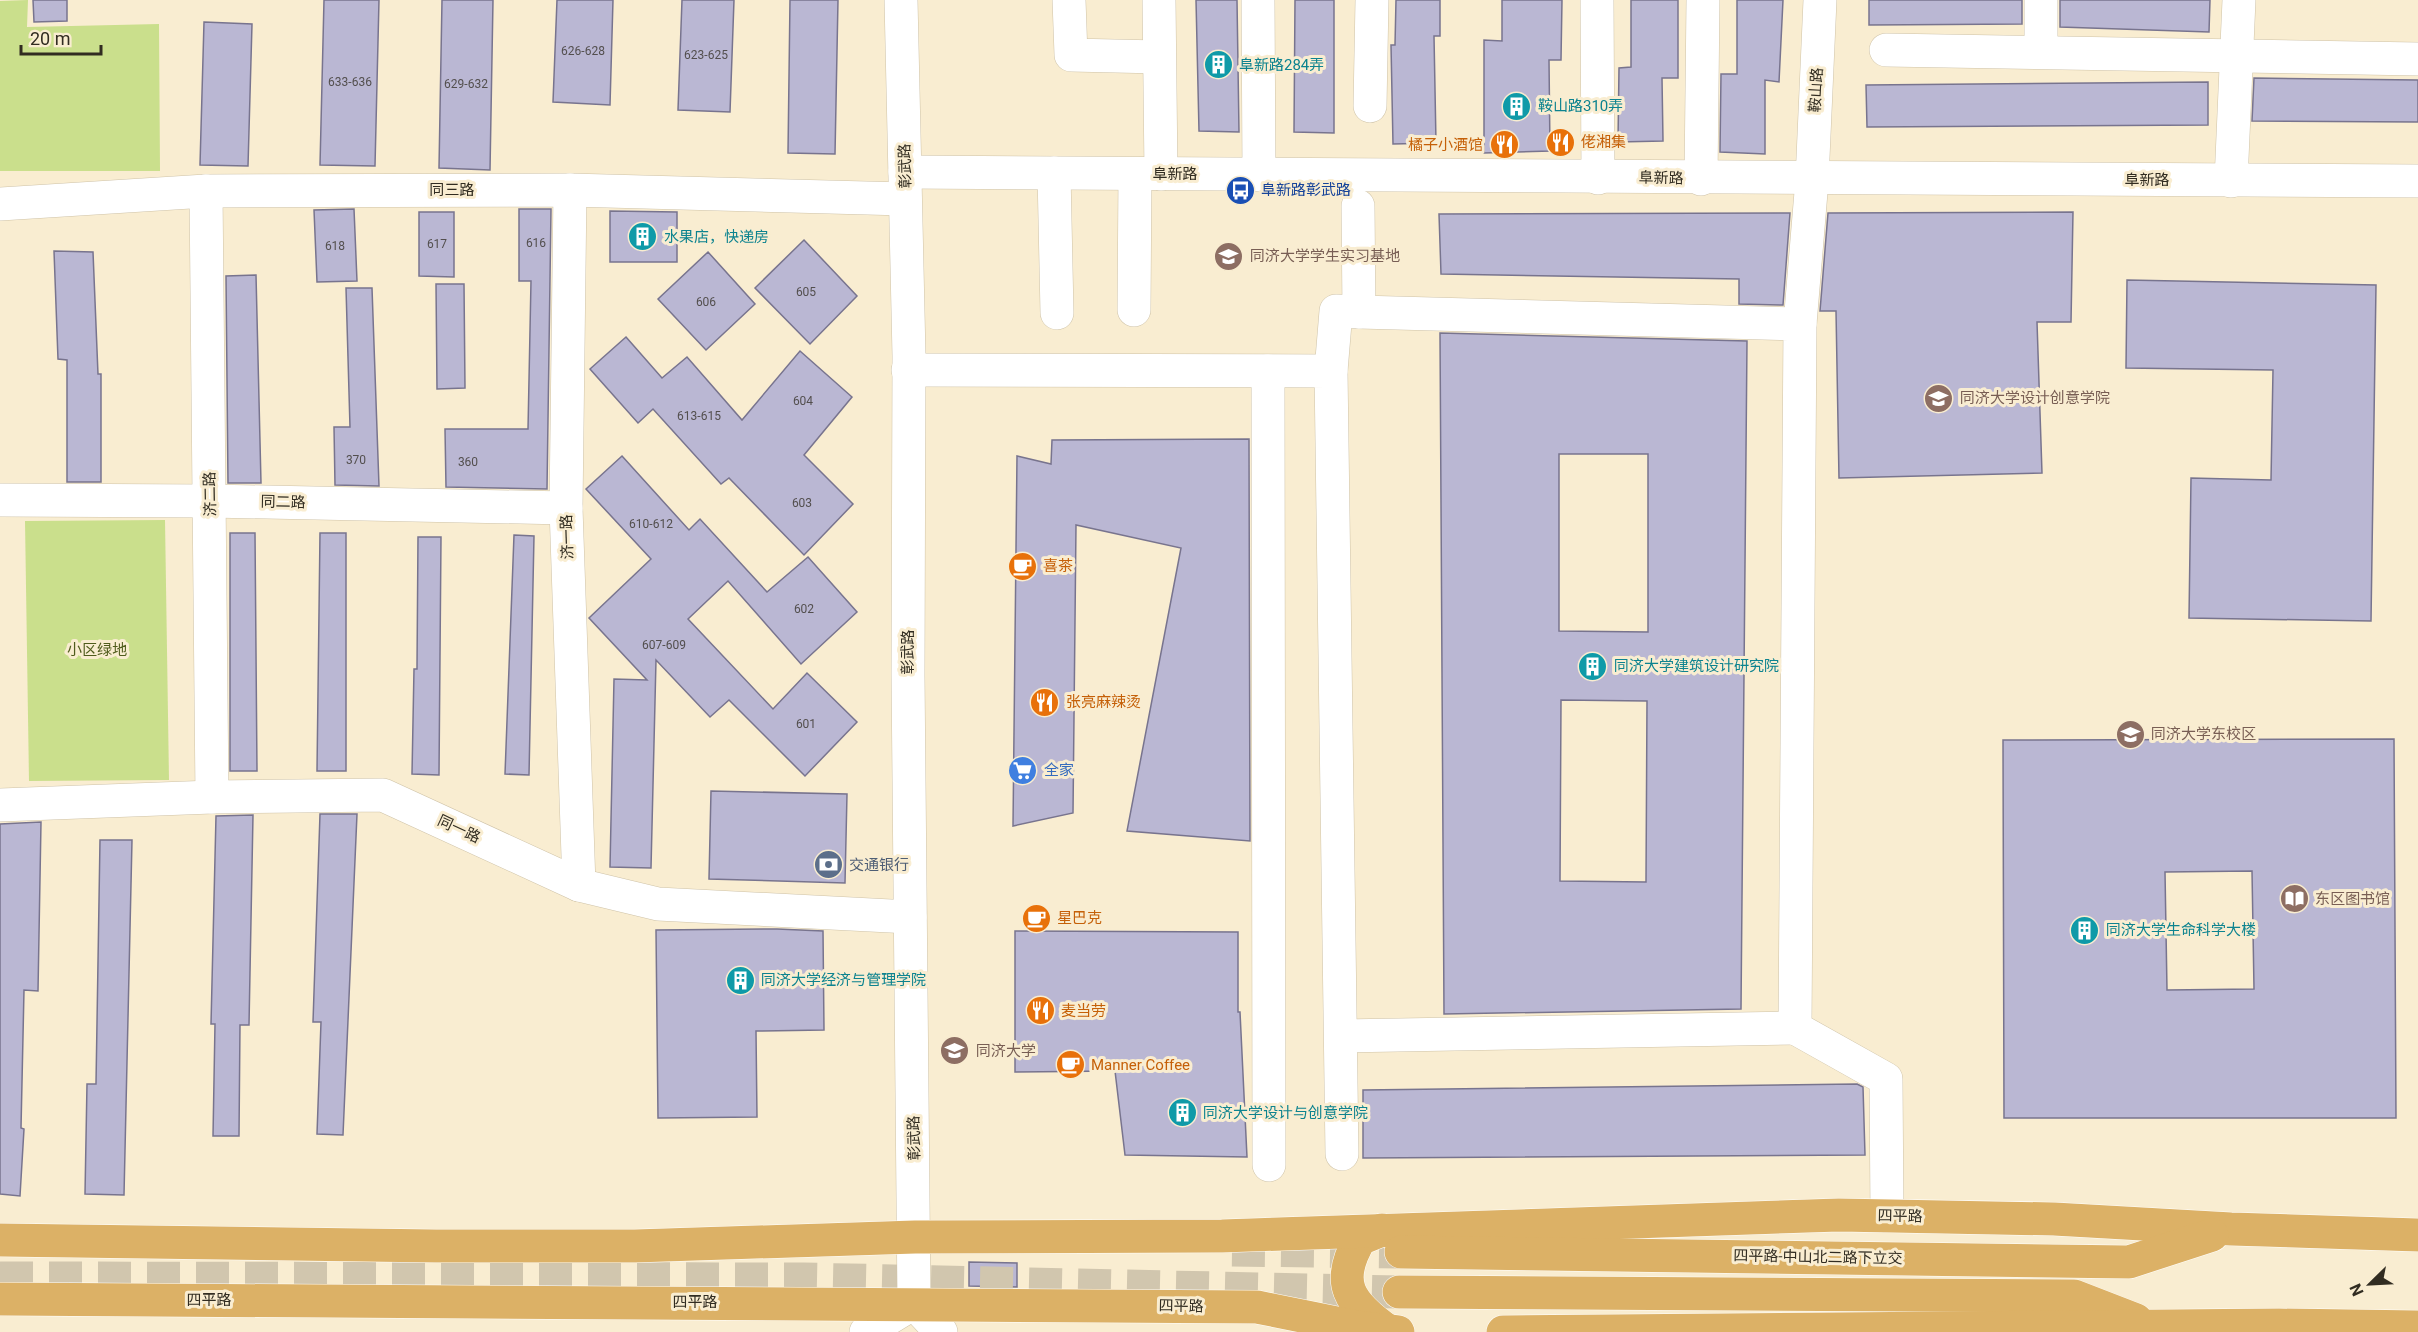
<svg xmlns="http://www.w3.org/2000/svg" width="2418" height="1332" viewBox="0 0 2418 1332" font-family="Roboto,'Noto Sans SC',sans-serif">
  <style>
    .green { fill: #cadf8c }
    .building { fill: #bab7d3; stroke: #78748e; stroke-width: 1.5; fill-rule: evenodd }
    .lines { fill: none; stroke-linecap: round; stroke-linejoin: round }
    .major-tunnel { stroke: #d1c6ae; stroke-width: 33; stroke-dasharray: 33 16; stroke-linecap: butt }
    .minor-casing { stroke: #cfc3a8; stroke-width: 34 }
    .major-casing { stroke: #fff; stroke-width: 34 }
    .minor { stroke: #fff; stroke-width: 33 }
    .major { stroke: #dcb166; stroke-width: 33 }
    .labels { text-anchor: middle; dominant-baseline: central; stroke-width: 6; stroke-linejoin: round; paint-order: stroke }
    .number-label { font-size: 12px; fill: #534f4e }
    .culture-label { font-size: 15px; fill: #0d838f; stroke: #f9edd1; text-anchor: start }
    .street-label { font-size: 15px; fill: #312c21; stroke: #f9edd1 }
    .food-label { font-size: 15px; fill: #c56008; stroke: #f9edd1; text-anchor: start }
    .transit-label { font-size: 15px; fill: #164399; stroke: #f9edd1; text-anchor: start }
    .education-label { font-size: 15px; fill: #785e54; stroke: #f9edd1; text-anchor: start }
    .park-label { font-size: 15px; fill: #4f5c1c; stroke: #f9edd1 }
    .shop-label { font-size: 15px; fill: #366cbe; stroke: #f9edd1; text-anchor: start }
    .service-label { font-size: 15px; fill: #4e5e75; stroke: #f9edd1; text-anchor: start }
  </style>
  <rect width="100%" height="100%" fill="#f9edd1"/>
  <!-- green -->
  <g class="green">
    <polygon points="28,0 27,27 159,24 160,171 0,171 0,1"/>
    <polygon points="165,520 169,780 29,781 25,521"/>
  </g>
  <!-- building -->
  <g class="building">
    <polygon points="33,0 67,0 67,21 34,22"/>
    <polygon points="324,0 379,0 375,166 320,165"/>
    <polygon points="442,0 493,0 490,170 439,168"/>
    <polygon points="557,0 613,0 610,105 553,102"/>
    <polygon points="682,0 734,0 730,112 678,110"/>
    <polygon points="790,0 838,0 835,154 788,153"/>
    <polygon points="1196,0 1237,0 1239,132 1199,131"/>
    <polygon points="1295,0 1334,0 1334,133 1294,132"/>
    <polygon points="1396,0 1440,0 1440,36 1434,36 1436,143 1393,144 1391,45 1395,45"/>
    <polygon points="1502,0 1562,0 1561,60 1549,60 1550,151 1484,153 1484,40 1502,41"/>
    <polygon points="1631,0 1678,0 1678,78 1662,78 1663,141 1618,142 1619,68 1631,67"/>
    <polygon points="1737,0 1783,0 1779,82 1765,80 1765,154 1720,152 1721,74 1737,74"/>
    <polygon points="1869,0 2022,0 2022,24 1869,25"/>
    <polygon points="2060,0 2210,0 2209,32 2060,27"/>
    <polygon points="204,22 252,24 248,166 200,165"/>
    <polygon points="2254,78 2418,80 2418,122 2252,121"/>
    <polygon points="2208,82 2208,125 1867,127 1866,85"/>
    <polygon points="354,209 357,281 317,282 314,210"/>
    <polygon points="519,209 551,209 547,489 446,487 445,429 528,429 531,281 519,281"/>
    <polygon points="610,211 677,212 677,262 610,262"/>
    <polygon points="419,212 454,212 454,277 419,276"/>
    <polygon points="2073,212 2071,322 2037,322 2042,473 1839,478 1836,311 1820,311 1828,213"/>
    <polygon points="1790,213 1783,305 1739,304 1739,279 1441,274 1439,214"/>
    <polygon points="804,240 857,296 810,344 755,288"/>
    <polygon points="54,251 93,252 98,374 101,374 101,482 67,482 67,360 58,359"/>
    <polygon points="708,252 755,304 706,350 658,299"/>
    <polygon points="256,275 261,483 228,483 226,276"/>
    <polygon points="2127,280 2376,285 2371,621 2189,618 2191,478 2271,480 2273,370 2126,368"/>
    <polygon points="436,284 464,284 465,388 437,389"/>
    <polygon points="346,288 372,288 379,486 335,485 334,427 350,427"/>
    <path d="M1440 333 1747 341 1741 1009 1444 1014ZM1559 454H1648V632L1559 631ZM1561 700 1647 701 1646 882 1560 881Z"/>
    <polygon points="626,337 662,378 687,357 742,420 800,351 852,397 804,455 853,504 804,555 729,478 721,484 653,409 638,423 590,369"/>
    <polygon points="1249,439 1250,841 1127,831 1181,548 1076,525 1073,813 1013,826 1017,456 1051,464 1052,440"/>
    <polygon points="622,456 689,530 700,519 767,592 808,557 857,612 801,664 728,581 688,619 773,709 807,673 857,722 805,776 729,700 710,717 656,660 651,868 610,867 614,679 647,680 589,618 651,559 586,489"/>
    <polygon points="230,533 255,533 257,771 230,771"/>
    <polygon points="320,533 346,533 346,771 317,771"/>
    <polygon points="514,535 534,536 529,775 505,774"/>
    <polygon points="418,537 441,537 439,775 412,774 414,669 417,669"/>
    <path d="M2394 739 2396 1118H2004L2003 740ZM2252 871 2254 989 2167 990 2165 872Z"/>
    <polygon points="711,791 847,794 845,883 709,879"/>
    <polygon points="320,814 357,814 343,1135 317,1134 321,1022 313,1022"/>
    <polygon points="253,815 249,1025 240,1025 239,1136 213,1136 215,1024 211,1024 216,816"/>
    <polygon points="41,822 38,991 24,990 21,1128 24,1129 20,1196 0,1194 0,824"/>
    <polygon points="100,840 132,840 124,1195 85,1194 87,1084 96,1084"/>
    <polygon points="777,929 823,931 824,1030 756,1031 757,1117 658,1118 656,930"/>
    <polygon points="1015,931 1238,932 1238,1012 1240,1012 1247,1157 1125,1155 1115,1071 1015,1072"/>
    <polygon points="1857,1084 1863,1087 1865,1155 1363,1158 1363,1090"/>
    <polygon points="969,1262 1017,1263 1017,1287 969,1286"/>
  </g>
  <g class="lines">
    <!-- major-tunnel -->
    <g class="major-tunnel">
      <polyline points="1232,1250 1401,1252"/>
      <polyline points="0,1278 804,1279 1399,1292"/>
    </g>
    <defs>
      <g id="minor">
        <polyline points="901,0 909,356 908,675 914,1303"/>
        <polyline points="1069,0 1071,55 1159,57"/>
        <polyline points="1159,0 1161,174"/>
        <polyline points="1258,0 1259,175"/>
        <polyline points="1597,0 1598,178"/>
        <polyline points="1886,50 2418,59"/>
        <polyline points="2041,52 2041,0"/>
        <polyline points="1370,106 1372,0"/>
        <polyline points="905,172 2418,181"/>
        <polyline points="1054,173 1057,313"/>
        <polyline points="1701,179 1703,0"/>
        <polyline points="2231,181 2239,0"/>
        <polyline points="570,190 566,508 579,885"/>
        <polyline points="206,191 212,797"/>
        <polyline points="0,204 206,191 570,190 905,199"/>
        <polyline points="1358,206 1359,312 1800,324 1795,1028 1886,1079 1887,1216"/>
        <polyline points="1134,310 1135,174"/>
        <polyline points="1800,324 1812,180 1820,0"/>
        <polyline points="908,370 1331,371 1342,1154"/>
        <polyline points="1268,371 1269,1165"/>
        <polyline points="1331,371 1336,311 1359,312"/>
        <polyline points="0,500 210,501 566,508"/>
        <polyline points="0,805 212,797 383,795 579,885 658,904 910,917"/>
        <polyline points="1342,1036 1795,1028"/>
        <polyline points="914,1303 941,1332"/>
        <polyline points="866,1332 914,1303"/>
      </g>
      <g id="major">
        <path d="M1382 1230 1360 1239C1334 1283 1349 1303 1388 1331"/>
        <polyline points="0,1240 436,1246 635,1246 915,1237 1222,1236 1839,1215 2054,1219 2231,1229 2418,1235"/>
        <polyline points="1401,1252 2129,1262 2212,1235"/>
        <polyline points="1399,1292 2074,1296 2136,1320"/>
        <polyline points="0,1299 1257,1307 1356,1327 1398,1332"/>
        <polyline points="1503,1332 2279,1325 2418,1327"/>
      </g>
    </defs>
    <!-- minor casing -->
    <use href="#minor" class="minor-casing"/>
    <!-- major casing -->
    <use href="#major" class="major-casing"/>
    <!-- minor -->
    <use href="#minor" class="minor"/>
    <!-- major -->
    <use href="#major" class="major"/>
  </g>
  <!-- icons -->
  <defs>
    <symbol id="building-disc" viewBox="-11 -11 22 22"><circle r="9.5" fill="#0f9aa8" stroke="#f9edd1"/><path d="M-4-6H4V6H1V3H-1V6H-4ZM-2.5-4.3h1.7v1.8h-1.7ZM.8-4.3h1.7v1.8H.8ZM-2.5-1h1.7V.8h-1.7ZM.8-1h1.7V.8H.8Z" fill="#fff"/></symbol>
    <symbol id="restaurant-disc" viewBox="-11 -11 22 22"><circle r="9.5" fill="#e8710a" stroke="#f9edd1"/><path d="M-5-6h1v4h1v-4h1v4h1v-4h1v5L-1.5 .5V6h-2V.5L-5-1ZM5-6V6H3V1.5H1.5Q1.5-4 5-6Z" fill="#fff"/></symbol>
    <symbol id="bus-disc" viewBox="-11 -11 22 22"><circle r="9.5" fill="#1a4fb4" stroke="#f9edd1"/><path d="M-5-6H5V4H4V6H2V4H-2V6H-4V4H-5ZM-3.5-4V0h7V-4ZM-3.5 1.2v1.5H-2V1.2ZM2 1.2v1.5H3.5V1.2Z" fill="#fff"/></symbol>
    <symbol id="school-disc" viewBox="-11 -11 22 22"><circle r="9.5" fill="#8d6e63" stroke="#f9edd1"/><path d="M0-5L7-2L0 1L-7-2ZM-4 1L0 2.5L4 1V4Q0 6-4 4Z" fill="#fff"/></symbol>
    <symbol id="cafe-disc" viewBox="-11 -11 22 22"><circle r="9.5" fill="#e8710a" stroke="#f9edd1"/><path d="M-5.5-4.5H6V0H3Q3 3.5 0 3.5H-2.5Q-5.5 3.5-5.5 0ZM3-3.2v2h1.7v-2ZM-6 4.5H4V6H-6Z" fill="#fff"/></symbol>
    <symbol id="supermarket-disc" viewBox="-11 -11 22 22"><circle r="9.5" fill="#3f7fe0" stroke="#f9edd1"/><path d="M-6-5.5h2.5l.6 2H6L4.5 2H-2.5L-4.4-4H-6ZM-1.5 3.2a1.3 1.3 0 1 0 .1 0ZM3 3.2a1.3 1.3 0 1 0 .1 0Z" fill="#fff"/></symbol>
    <symbol id="bank-disc" viewBox="-11 -11 22 22"><circle r="9.5" fill="#5c6f8a" stroke="#f9edd1"/><path d="M-6-4H6V4H-6ZM0-2.3a2.3 2.3 0 1 0 0 4.6a2.3 2.3 0 1 0 0-4.6Z" fill="#fff"/></symbol>
    <symbol id="library-disc" viewBox="-11 -11 22 22"><circle r="9.5" fill="#8d6e63" stroke="#f9edd1"/><path d="M-6-4Q-3-5.5-.7-3.5V5Q-3 3-6 4ZM6-4Q3-5.5 .7-3.5V5Q3 3 6 4Z" fill="#fff"/></symbol>
    <symbol id="university-disc" viewBox="-11 -11 22 22"><circle r="9.5" fill="#8d6e63" stroke="#f9edd1"/><path d="M0-5L7-2L0 1L-7-2ZM-4 1L0 2.5L4 1V4Q0 6-4 4Z" fill="#fff"/></symbol>
  </defs>
  <g fill-rule="evenodd">
    <use href="#building-disc" x="1202" y="48" width="33" height="33"/>
    <use href="#building-disc" x="1500" y="90" width="33" height="33"/>
    <use href="#restaurant-disc" x="1544" y="126" width="33" height="33"/>
    <use href="#restaurant-disc" x="1488" y="128" width="33" height="33"/>
    <use href="#bus-disc" x="1224" y="174" width="33" height="33"/>
    <use href="#building-disc" x="626" y="220" width="33" height="33"/>
    <use href="#school-disc" x="1212" y="240" width="33" height="33"/>
    <use href="#school-disc" x="1922" y="382" width="33" height="33"/>
    <use href="#cafe-disc" x="1006" y="550" width="33" height="33"/>
    <use href="#building-disc" x="1576" y="650" width="33" height="33"/>
    <use href="#restaurant-disc" x="1028" y="686" width="33" height="33"/>
    <use href="#school-disc" x="2114" y="718" width="33" height="33"/>
    <use href="#supermarket-disc" x="1006" y="754" width="33" height="33"/>
    <use href="#bank-disc" x="812" y="848" width="33" height="33"/>
    <use href="#library-disc" x="2278" y="882" width="33" height="33"/>
    <use href="#cafe-disc" x="1020" y="902" width="33" height="33"/>
    <use href="#building-disc" x="2068" y="914" width="33" height="33"/>
    <use href="#building-disc" x="724" y="964" width="33" height="33"/>
    <use href="#restaurant-disc" x="1024" y="994" width="33" height="33"/>
    <use href="#university-disc" x="938" y="1034" width="33" height="33"/>
    <use href="#cafe-disc" x="1054" y="1048" width="33" height="33"/>
    <use href="#building-disc" x="1166" y="1096" width="33" height="33"/>
  </g>
  <g class="labels">
    <!-- number labels -->
    <g class="number-label">
      <text x="583" y="51">626-628</text>
      <text x="706" y="55">623-625</text>
      <text x="350" y="82">633-636</text>
      <text x="466" y="84">629-632</text>
      <text x="536" y="243">616</text>
      <text x="437" y="244">617</text>
      <text x="335" y="246">618</text>
      <text x="806" y="292">605</text>
      <text x="706" y="302">606</text>
      <text x="803" y="401">604</text>
      <text x="699" y="416">613-615</text>
      <text x="356" y="460">370</text>
      <text x="468" y="462">360</text>
      <text x="802" y="503">603</text>
      <text x="651" y="524">610-612</text>
      <text x="804" y="609">602</text>
      <text x="664" y="645">607-609</text>
      <text x="806" y="724">601</text>
    </g>
    <!-- culture labels -->
    <g class="culture-label">
      <text x="1239" y="65">阜新路284弄</text>
      <text x="1538" y="106">鞍山路310弄</text>
      <text x="664" y="237">水果店，快递房</text>
      <text x="1614" y="666">同济大学建筑设计研究院</text>
      <text x="2106" y="930">同济大学生命科学大楼</text>
      <text x="761" y="980">同济大学经济与管理学院</text>
      <text x="1203" y="1113">同济大学设计与创意学院</text>
    </g>
    <!-- street labels -->
    <g class="street-label">
      <text transform="translate(1816 90) rotate(-87)">鞍山路</text>
      <text transform="translate(905 166) rotate(-91)">彰武路</text>
      <text x="1175" y="174">阜新路</text>
      <text transform="translate(1661 178) rotate(1)">阜新路</text>
      <text x="2147" y="180">阜新路</text>
      <text x="452" y="190">同三路</text>
      <text transform="translate(210 494) rotate(-91)">济二路</text>
      <text transform="translate(283 502) rotate(1)">同二路</text>
      <text transform="translate(567 537) rotate(-92)">济一路</text>
      <text transform="translate(908 652) rotate(-90)">彰武路</text>
      <text transform="translate(459 829) rotate(25)">同一路</text>
      <text transform="translate(914 1138) rotate(-91)">彰武路</text>
      <text transform="translate(1900 1216) rotate(1)">四平路</text>
      <text transform="translate(1818 1257) rotate(1)">四平路-中山北二路下立交</text>
      <text x="209" y="1300">四平路</text>
      <text x="695" y="1302">四平路</text>
      <text transform="translate(1181 1306) rotate(1)">四平路</text>
    </g>
    <!-- food labels -->
    <g class="food-label">
      <text x="1581" y="142">佬湘集</text>
      <text x="1483" y="145" text-anchor="end">橘子小酒馆</text>
      <text x="1043" y="566">喜茶</text>
      <text x="1066" y="702">张亮麻辣烫</text>
      <text x="1057" y="918">星巴克</text>
      <text x="1061" y="1011">麦当劳</text>
      <text x="1091" y="1065">Manner Coffee</text>
    </g>
    <!-- transit labels -->
    <g class="transit-label">
      <text x="1261" y="190">阜新路彰武路</text>
    </g>
    <!-- education labels -->
    <g class="education-label">
      <text x="1250" y="256">同济大学学生实习基地</text>
      <text x="1960" y="398">同济大学设计创意学院</text>
      <text x="2151" y="734">同济大学东校区</text>
      <text x="2315" y="899">东区图书馆</text>
      <text x="976" y="1051">同济大学</text>
    </g>
    <!-- park labels -->
    <g class="park-label">
      <text x="97" y="650">小区绿地</text>
    </g>
    <!-- shop labels -->
    <g class="shop-label">
      <text x="1044" y="770">全家</text>
    </g>
    <!-- service labels -->
    <g class="service-label">
      <text x="849" y="865">交通银行</text>
    </g>
  </g>
  <!-- north arrow -->
  <g transform="translate(2370 1284) rotate(246)" stroke="#f9edd1" stroke-width="4.5" paint-order="stroke">
  <path d="M0-4.5L10 22L0 15L-10 22Z" fill="#312c21"/>
  <text y="-9" font-size="16" font-weight="bold" text-anchor="middle" fill="#312c21">N</text>
  </g>
  <!-- scale -->
  <path d="M21 45v9h80v-9" fill="none" stroke="#312c21" stroke-width="3"/>
  <text x="30" y="45" font-size="18" fill="#312c21" stroke="#f9edd1" stroke-width="4.5" paint-order="stroke">20 m</text>
</svg>
